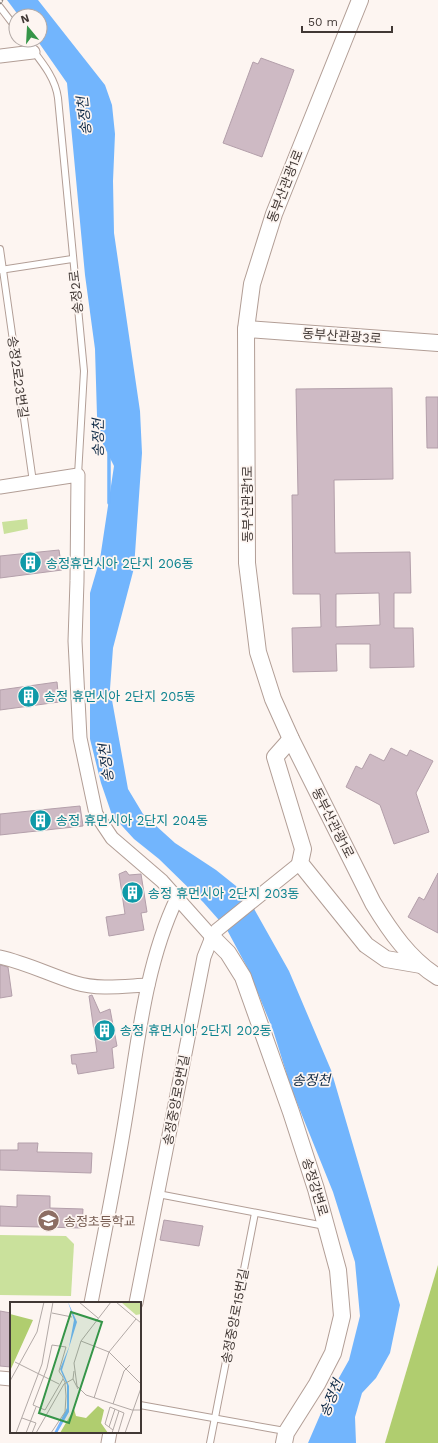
<svg xmlns="http://www.w3.org/2000/svg" width="438" height="1443" viewBox="0 0 438 1443" font-family="'Work Sans','Noto Sans KR',sans-serif">
  <style>
    .green { fill: #cae19c }
    .forest { fill: #b0cd6f }
    .water { fill: #72b5fd }
    .lines { fill: none; stroke-linecap: round; stroke-linejoin: round }
    .stream { stroke: #72b5fd; stroke-width: 3.5 }
    .building { fill: #cebac4; stroke: #b39faa; fill-rule: evenodd }
    .service-casing { stroke: #b29e96; stroke-width: 8 }
    .minor-casing { stroke: #b29e96; stroke-width: 15 }
    .tertiary-casing { stroke: #b29e96; stroke-width: 18 }
    .service { stroke: #fff; stroke-width: 6 }
    .minor { stroke: #fff; stroke-width: 13 }
    .tertiary { stroke: #fff; stroke-width: 16 }
    .rail-casing { stroke: #88807c; stroke-width: 4.5 }
    .rail { stroke: #fdf5f1; stroke-width: 3; stroke-dasharray: 9; stroke-linecap: butt }
    .labels { text-anchor: middle; dominant-baseline: central; stroke-width: 3.5; stroke-linejoin: round; paint-order: stroke }
    .street-label { font-size: 13px; fill: #413835; stroke: #fdf5f1 }
    .culture-label { font-size: 13px; fill: #0d838f; stroke: #fdf5f1; text-anchor: start }
    .education-label { font-size: 13px; fill: #785e54; stroke: #fdf5f1; text-anchor: start }
    .water-label { font-size: 14px; font-style: italic; fill: #102b47; stroke: #fdf5f1 }
    .inset-road { fill: none; stroke: #b2a9a6; stroke-width: 1 }
    .view { fill: #359548; fill-opacity: 0.15; stroke: #359548; stroke-width: 2 }
    .inset-edge { fill: none; stroke: #413835; stroke-width: 2 }
  </style>
  <rect width="100%" height="100%" fill="#fdf5f1"/>
  <!-- green -->
  <g class="green">
    <polygon points="27,519 28,529 4,534 2,522"/>
    <polygon points="0,1235 66,1236 74,1244 71,1296 0,1295"/>
  </g>
  <!-- forest -->
  <polygon class="forest" points="438,1265 438,1443 385,1443"/>
  <!-- water -->
  <polygon class="water" points="7,0 38,0 105,85 112,105 115,134 113,181 114,233 140,411 142,453 134,568 113,648 110,689 128,789 143,814 175,843 216,870 236,886 253,907 289,971 331,1070 400,1305 390,1353 376,1378 362,1393 355,1417 356,1443 308,1443 327,1399 349,1360 360,1316 355,1262 333,1192 291,1088 273,1030 248,969 226,928 203,902 159,859 134,839 112,815 101,783 90,739 90,593 100,559 114,466 103,444 97,416 95,349 85,275 67,83 37,40 40,40 40,16 19,16"/>
  <g class="lines">
    <!-- stream -->
    <polyline class="stream" points="109,503 109,453"/>
  </g>
  <!-- building -->
  <g class="building">
    <polygon points="261,58 294,70 262,157 223,143 253,62 258,64"/>
    <path d="M392 388 393 479 334 480 335 553 410 552 411 593H394V628H413L414 667 370 668V644H336L337 671 293 672 292 628 321 627 320 594H293L292 495H298L296 389ZM379 593 380 625 336 627V594Z"/>
    <polygon points="426,397 438,397 438,448 427,448"/>
    <polygon points="59,550 62,570 0,578 0,556"/>
    <polygon points="57,682 59,702 0,710 0,690"/>
    <polygon points="391,748 407,756 410,750 433,761 416,793 429,832 394,844 380,805 346,787 356,766 362,769 370,754 384,761"/>
    <polygon points="80,806 83,826 0,835 0,814"/>
    <polygon points="126,871 129,875 141,874 147,912 141,913 144,930 109,936 106,917 125,914 119,874"/>
    <polygon points="438,873 438,933 408,917 419,897 424,900"/>
    <polygon points="0,965 8,967 12,996 0,998"/>
    <polygon points="92,995 100,1013 110,1009 117,1046 112,1048 114,1068 78,1074 76,1064 72,1064 71,1055 97,1052 89,996"/>
    <polygon points="18,1143 38,1143 37,1152 92,1153 91,1173 0,1170 0,1150 18,1150"/>
    <polygon points="17,1195 50,1196 50,1208 83,1209 82,1228 0,1226 0,1206 17,1207"/>
    <polygon points="164,1220 203,1226 199,1246 160,1240"/>
    <polygon points="0,1311 11,1313 11,1367 0,1366"/>
  </g>
  <g class="lines">
    <defs>
      <g id="service">
        <polyline points="0,7 16,28"/>
        <path d="M25 40C38 58 55 75 58 98L84 371 78 475"/>
        <polyline points="0,249 33,482"/>
        <polyline points="0,270 72,259"/>
        <polyline points="158,1194 325,1226"/>
        <polyline points="140,1405 285,1431"/>
        <polyline points="210,1443 255,1213"/>
      </g>
      <g id="minor">
        <polyline points="0,56 33,52"/>
        <polyline points="0,487 78,475 77,581 75,641 80,738 96,814 112,838 162,881 212,937"/>
        <path d="M0 957C27 963 50 975 76 983 99 990 125 986 148 985"/>
        <path d="M91 1303C103 1241 116 1178 126 1115 138 1043 145 965 177 898"/>
        <polyline points="136,1303 204,957 212,937 217,930 300,863"/>
        <polyline points="0,1378 11,1379"/>
        <polyline points="108,1443 110,1432"/>
      </g>
      <g id="tertiary">
        <path d="M360 0 274 214 252 284 246 329 247 563 258 652 273 699 291 739 373 903C390 931 410 960 438 977"/>
        <polyline points="246,329 438,343"/>
        <polyline points="291,739 275,757 303,849 300,863 366,945 386,959 421,965"/>
        <polyline points="212,937 228,953 243,977 291,1112 316,1189 338,1270 342,1316 333,1353 317,1384 286,1433 284,1443"/>
      </g>
    </defs>
    <!-- service casing -->
    <use href="#service" class="service-casing"/>
    <!-- minor casing -->
    <use href="#minor" class="minor-casing"/>
    <!-- tertiary casing -->
    <use href="#tertiary" class="tertiary-casing"/>
    <!-- service -->
    <use href="#service" class="service"/>
    <!-- minor -->
    <use href="#minor" class="minor"/>
    <!-- tertiary -->
    <use href="#tertiary" class="tertiary"/>
    <defs>
      <polyline id="rail" points="0,2 1,0"/>
    </defs>
    <!-- rail casing -->
    <use href="#rail" class="rail-casing"/>
    <!-- rail -->
    <use href="#rail" class="rail"/>
  </g>
  <!-- icons -->
  <defs>
    <symbol id="building-disc" viewBox="-11 -11 22 22"><circle r="9.5" fill="#0f9aa8" stroke="#fdf5f1"/><path d="M-4-6H4V6H1V3H-1V6H-4ZM-2.5-4.3h1.7v1.8h-1.7ZM.8-4.3h1.7v1.8H.8ZM-2.5-1h1.7V.8h-1.7ZM.8-1h1.7V.8H.8Z" fill="#fff"/></symbol>
    <symbol id="school-disc" viewBox="-11 -11 22 22"><circle r="9.5" fill="#8d6e63" stroke="#fdf5f1"/><path d="M0-5L7-2L0 1L-7-2ZM-4 1L0 2.5L4 1V4Q0 6-4 4Z" fill="#fff"/></symbol>
  </defs>
  <g fill-rule="evenodd">
    <use href="#building-disc" x="18" y="550" width="25" height="25"/>
    <use href="#building-disc" x="16" y="684" width="25" height="25"/>
    <use href="#building-disc" x="28" y="808" width="25" height="25"/>
    <use href="#building-disc" x="120" y="880" width="25" height="25"/>
    <use href="#building-disc" x="92" y="1018" width="25" height="25"/>
    <use href="#school-disc" x="36" y="1208" width="25" height="25"/>
  </g>
  <g class="labels">
    <!-- street labels -->
    <g class="street-label">
      <text transform="translate(285 186) rotate(-69)">동부산관광1로</text>
      <text transform="translate(76 292) rotate(-96)">송정2로</text>
      <text transform="translate(342 336) rotate(4)">동부산관광3로</text>
      <text transform="translate(18 377) rotate(82)">송정2로23번길</text>
      <text transform="translate(247 504) rotate(-90)">동부산관광1로</text>
      <text transform="translate(333 823) rotate(63)">동부산관광1로</text>
      <text transform="translate(176 1100) rotate(-79)">송정중앙로9번길</text>
      <text transform="translate(315 1187) rotate(73)">송정강변로</text>
      <text transform="translate(235 1316) rotate(-79)">송정중앙로15번길</text>
    </g>
    <!-- culture labels -->
    <g class="culture-label">
      <text x="46" y="563">송정휴먼시아 2단지 206동</text>
      <text x="44" y="696">송정 휴먼시아 2단지 205동</text>
      <text x="56" y="820">송정 휴먼시아 2단지 204동</text>
      <text x="148" y="893">송정 휴먼시아 2단지 203동</text>
      <text x="120" y="1030">송정 휴먼시아 2단지 202동</text>
    </g>
    <!-- education labels -->
    <g class="education-label">
      <text x="64" y="1221">송정초등학교</text>
    </g>
    <!-- water labels -->
    <g class="water-label">
      <text transform="translate(84 116) rotate(-96)">송정천</text>
      <text transform="translate(98 438) rotate(-90)">송정천</text>
      <text transform="translate(106 763) rotate(-97)">송정천</text>
      <text x="311" y="1080">송정천</text>
      <text transform="translate(331 1398) rotate(-67)">송정천</text>
    </g>
  </g>
  <!-- overview -->
  <g transform="translate(10 1302)">
    <rect width="131" height="131" fill="#fdf5f1"/>
    <path d="M111 0H131V12L126 13Z" fill="#cae19c"/>
    <path d="M0 12 23 18 0 69ZM88 104 94 108 91 121 98 131H50L64 107 66 114 76 116Z" fill="#b0cd6f"/>
    <path d="M58 0 67 20 52 68 59 84V110L47 131H44L57 106V83L50 67 59 45 64 18Z" fill="#72b5fd"/>
    <path class="inset-road" d="M69 0 88 16M101 0 71 39 64 61 67 84 76 93 122 108H131M106 0 131 21M42 11 62 15M71 39 99 50 131 82M5 60 49 82M64 69 63 77 68 87M0 79 27 30 34 0M84 96 99 50 126 17M103 102 114 69 120 63M12 116 26 121 22 131M99 125 105 107M103 128 95 122 100 105 114 111 108 131M6 131 32 62 43 0M16 131 26 105M26 131 54 82 63 77M41 131 55 110 56 94 55 82V80L53 77V75L50 71 49 69 56 45 42 43 37 66 23 103 35 108 53 77M102 131 109 109M115 131 131 86"/>
    <path class="view" d="M61 10 92 20 59 121 29 111Z"/>
    <rect width="131" height="131" class="inset-edge"/>
  </g>
  <!-- north arrow -->
  <g transform="translate(28 28) rotate(342)"><circle r="19" fill="#fdf5f1" stroke="#b2a9a6"/>
  <path d="M0-3L7 15L0 10L-7 15Z" fill="#359548"/>
  <text y="-6" font-size="11" font-weight="bold" text-anchor="middle" fill="#413835">N</text>
  </g>
  <!-- scale -->
  <path d="M302 26v6h90v-6" fill="none" stroke="#413835" stroke-width="2"/>
  <text x="308" y="26" font-size="12" fill="#413835" stroke="#fdf5f1" stroke-width="3" paint-order="stroke">50 m</text>
</svg>
